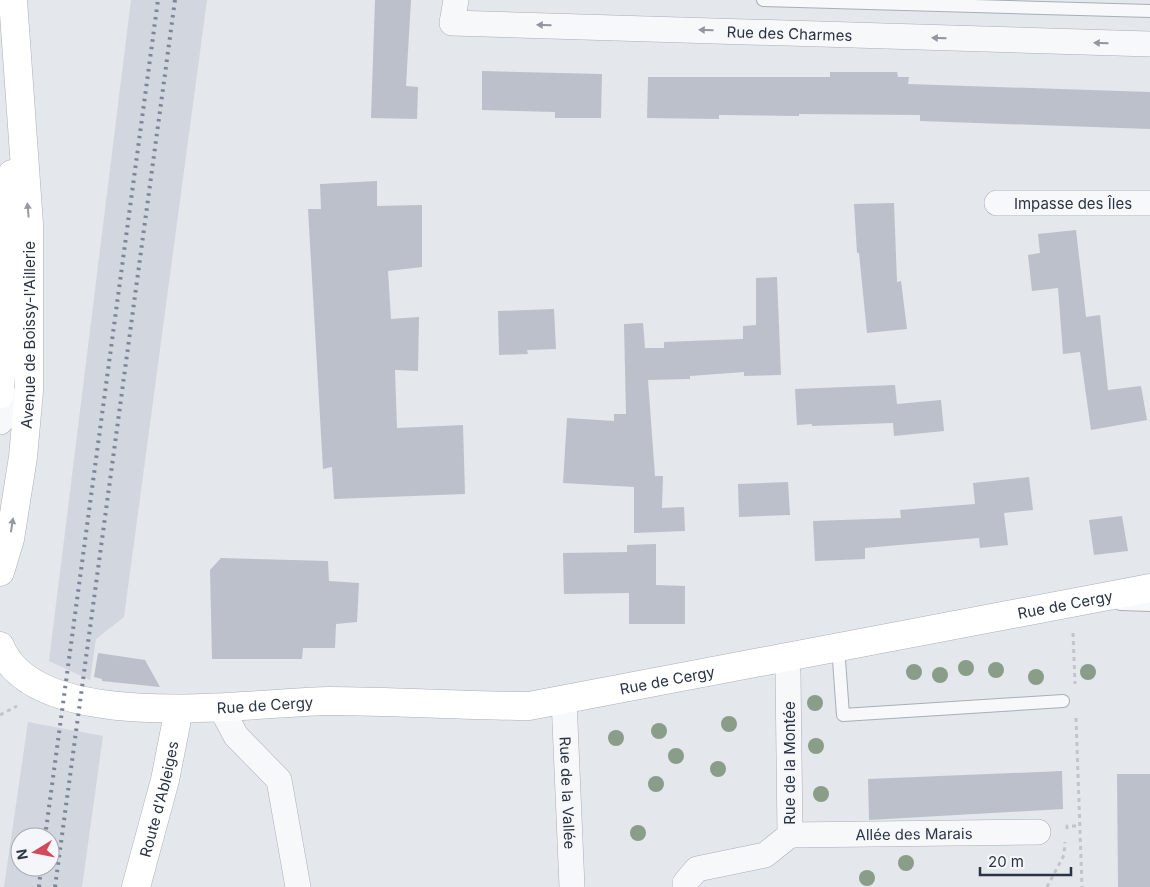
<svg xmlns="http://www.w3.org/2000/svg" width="1150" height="887" viewBox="0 0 1150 887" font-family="Inter,sans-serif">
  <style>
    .built { fill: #d2d6de; fill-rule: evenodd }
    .building { fill: #bbc0ca }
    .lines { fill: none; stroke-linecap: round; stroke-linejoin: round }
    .lane-casing { stroke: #a9aeb7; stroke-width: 14 }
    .street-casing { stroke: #a9aeb7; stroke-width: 26 }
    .secondary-casing { stroke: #a9aeb7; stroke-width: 29 }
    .path { stroke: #c2c5cb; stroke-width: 3; stroke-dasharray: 4 4; stroke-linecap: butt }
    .lane { stroke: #f7f8fa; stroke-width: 12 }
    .street { stroke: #f7f8fa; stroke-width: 25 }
    .secondary { stroke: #fff; stroke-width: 28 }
    .rail { stroke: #7d8696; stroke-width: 4; stroke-dasharray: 2.5 5; stroke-linecap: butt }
    .tree { fill: #899d89 }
    .oneway { fill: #9196a0 }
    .oneway2 { fill: #959aa2 }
    .labels { text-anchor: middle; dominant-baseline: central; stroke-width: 4; stroke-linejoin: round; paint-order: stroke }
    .street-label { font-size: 15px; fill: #2b3445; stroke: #f4f6f9 }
  </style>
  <rect width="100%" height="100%" fill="#e4e7ec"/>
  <!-- built -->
  <g class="built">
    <polygon points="131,0 207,0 124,617 96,639 90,680 49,661"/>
    <path d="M28 722 103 736 82 887H4ZM20 837H50V867H20Z"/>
  </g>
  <!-- building -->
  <g class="building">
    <polygon points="375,0 411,0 406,86 418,87 417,119 371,118"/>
    <polygon points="482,71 602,74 601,118 555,118 555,112 482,110"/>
    <polygon points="830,72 897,72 898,77 909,77 908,84 1150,92 1150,129 920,121 920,115 799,114 799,116 719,115 719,119 647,118 648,77 830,77"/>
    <polygon points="377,181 377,206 422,205 422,267 388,271 391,319 419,317 418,371 395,370 397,428 463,425 465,494 334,499 332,467 323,469 308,209 321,209 320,184"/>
    <polygon points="894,203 897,282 901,281 907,329 867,333 859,253 857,253 854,204"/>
    <polygon points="1076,230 1086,317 1100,315 1108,390 1141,386 1147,420 1091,430 1080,352 1063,354 1058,288 1032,291 1028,255 1040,253 1038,234"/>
    <polygon points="777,277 781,375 744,376 744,372 690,376 690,379 648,380 655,476 663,476 662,508 684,507 685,531 634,533 634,487 563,483 567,418 614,421 614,414 626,414 624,324 643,323 645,348 664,348 664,342 743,339 743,326 756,325 756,278"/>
    <polygon points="554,309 556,349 527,350 528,354 499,355 498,311"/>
    <polygon points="895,385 897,404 941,400 944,431 894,436 893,423 812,426 812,424 797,425 795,389"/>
    <polygon points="1029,477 1033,510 1004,513 1008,545 980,548 979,538 865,548 865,559 815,561 813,521 901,518 900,510 975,504 973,483"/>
    <polygon points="788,482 790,515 739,517 738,484"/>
    <polygon points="1122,516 1128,551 1094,555 1089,520"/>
    <polygon points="656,544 656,585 685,586 685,624 629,624 629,593 564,594 563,553 627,552 627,545"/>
    <polygon points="221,558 328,561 329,581 359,583 357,622 336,624 335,648 303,648 302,659 212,659 210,570"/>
    <polygon points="98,653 145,660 160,687 102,681 102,679 94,677"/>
    <polygon points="1062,771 1063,809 869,820 868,779"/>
    <polygon points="1117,774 1150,774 1150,887 1118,887"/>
  </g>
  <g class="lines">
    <defs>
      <g id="lane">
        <polyline points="763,0 1150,11"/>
        <polyline points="1120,604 1150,605"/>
        <polyline points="838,646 843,715 1063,701"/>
      </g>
      <g id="street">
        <path id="s1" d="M456 0 452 23 1150 44"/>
        <path id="s2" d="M997 203H1150"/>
        <polyline points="0,422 29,391"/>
        <path id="s3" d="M564 699 572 887"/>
        <polyline points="221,708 236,736 279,780 298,887"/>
        <path id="s4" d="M790 835 1038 832"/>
        <polyline points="685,887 685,883 697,869 765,855 790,835 788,673 785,657"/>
      </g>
      <g id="secondary">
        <polyline points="0,394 12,174"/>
        <path id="s5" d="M0 572 10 539 23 457 29 391V224L13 0"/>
        <path id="s6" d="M0 646C36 737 251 702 329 701 396 701 463 706 529 706L1150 588"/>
        <path id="s7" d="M136 887 165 780 179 709"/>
      </g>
    </defs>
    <!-- lane casing -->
    <use href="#lane" class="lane-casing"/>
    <!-- street casing -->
    <use href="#street" class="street-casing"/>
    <!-- secondary casing -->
    <use href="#secondary" class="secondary-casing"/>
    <!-- path -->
    <g class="path">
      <polyline points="1073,633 1075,684"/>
      <polyline points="0,715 17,706"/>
      <polyline points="1076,718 1082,887"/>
      <polyline points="1067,829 1067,826 1079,826"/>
      <polyline points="1047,887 1064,855 1065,842"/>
    </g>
    <!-- lane -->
    <use href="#lane" class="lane"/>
    <!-- street -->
    <use href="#street" class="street"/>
    <!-- secondary -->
    <use href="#secondary" class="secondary"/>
    <!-- rail -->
    <g class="rail">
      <polyline points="45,837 158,0"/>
      <polyline points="39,887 41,867"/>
      <polyline points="55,887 175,0"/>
    </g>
  </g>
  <!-- trees -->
  <g class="tree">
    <circle cx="966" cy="668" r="8"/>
    <circle cx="996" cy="670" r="8"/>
    <circle cx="914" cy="672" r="8"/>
    <circle cx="1088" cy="672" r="8"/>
    <circle cx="940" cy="675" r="8"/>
    <circle cx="1036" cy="677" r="8"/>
    <circle cx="815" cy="703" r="8"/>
    <circle cx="729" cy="724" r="8"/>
    <circle cx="659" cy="731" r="8"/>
    <circle cx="616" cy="738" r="8"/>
    <circle cx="816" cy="746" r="8"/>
    <circle cx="676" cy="756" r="8"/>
    <circle cx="718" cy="769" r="8"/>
    <circle cx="656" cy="784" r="8"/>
    <circle cx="821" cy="794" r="8"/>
    <circle cx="638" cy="833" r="8"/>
    <circle cx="906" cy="863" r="8"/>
    <circle cx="867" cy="878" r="8"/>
  </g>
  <!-- one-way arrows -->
  <defs><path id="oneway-solid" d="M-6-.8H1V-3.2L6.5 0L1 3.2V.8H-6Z" transform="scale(1.25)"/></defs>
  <g class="oneway">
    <use href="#oneway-solid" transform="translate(544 25) rotate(-178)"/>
    <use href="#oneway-solid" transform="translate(706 30) rotate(-178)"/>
    <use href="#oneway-solid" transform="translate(939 38) rotate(-178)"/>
    <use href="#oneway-solid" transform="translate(1101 43) rotate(-178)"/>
  </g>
  <g class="oneway2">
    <use href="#oneway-solid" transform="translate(28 210) rotate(-95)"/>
    <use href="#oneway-solid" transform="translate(12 525) rotate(-81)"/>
  </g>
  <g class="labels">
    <!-- street labels -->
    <g class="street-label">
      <text stroke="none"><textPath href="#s1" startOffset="361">Rue des Charmes</textPath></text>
      <text stroke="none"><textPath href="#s2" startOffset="76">Impasse des Îles</textPath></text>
      <text stroke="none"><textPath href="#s5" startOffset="240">Avenue de Boissy-l'Aillerie</textPath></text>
      <text stroke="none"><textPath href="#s6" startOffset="1096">Rue de Cergy</textPath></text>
      <text stroke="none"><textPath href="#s6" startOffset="691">Rue de Cergy</textPath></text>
      <text stroke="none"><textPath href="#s6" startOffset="286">Rue de Cergy</textPath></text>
      <text transform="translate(789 763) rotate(-90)">Rue de la Montée</text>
      <text stroke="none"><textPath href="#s3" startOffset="94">Rue de la Vallée</textPath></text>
      <text stroke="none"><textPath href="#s7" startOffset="91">Route d'Ableiges</textPath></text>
      <text stroke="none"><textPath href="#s4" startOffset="124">Allée des Marais</textPath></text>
    </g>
  </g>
  <!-- north arrow -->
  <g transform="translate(35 852) rotate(260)"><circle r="24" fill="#f4f6f9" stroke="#a4a8b1"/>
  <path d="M0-4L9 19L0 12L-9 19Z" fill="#d1495b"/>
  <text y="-8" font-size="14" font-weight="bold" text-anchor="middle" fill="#2b3445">N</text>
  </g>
  <!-- scale -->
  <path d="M980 867v8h91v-8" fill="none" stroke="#2b3445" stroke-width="2.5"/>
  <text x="988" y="867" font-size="15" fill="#2b3445" stroke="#f4f6f9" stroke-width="4" paint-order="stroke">20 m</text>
</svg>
